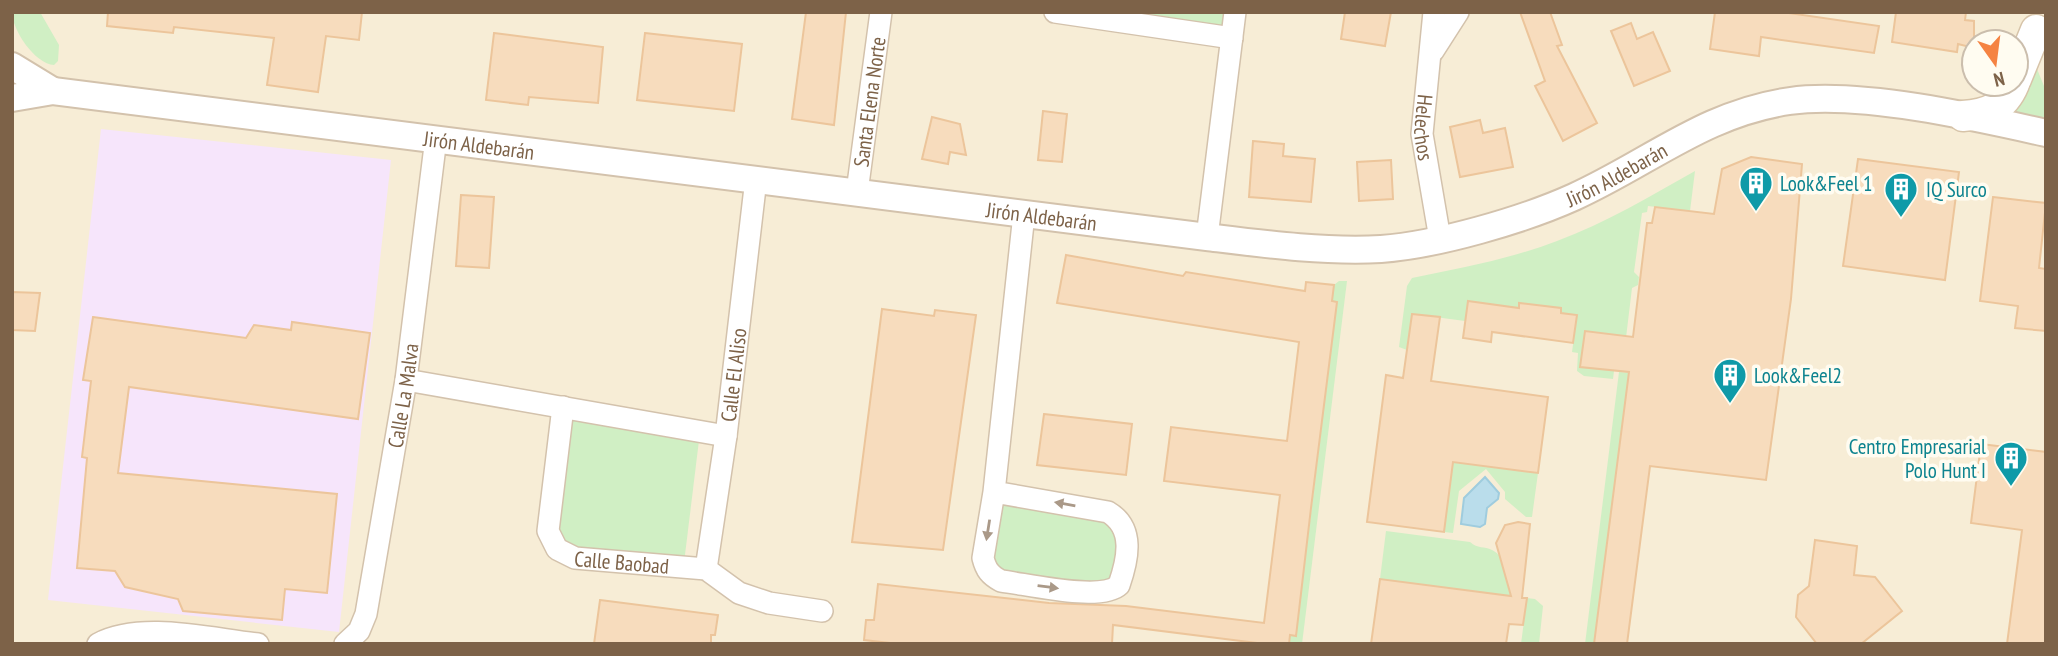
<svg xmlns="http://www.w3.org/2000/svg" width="2058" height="656" viewBox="0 0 2058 656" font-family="'PT Sans Narrow',sans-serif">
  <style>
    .residential { fill: #f7edd6; fill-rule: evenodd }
    .education { fill: #f6e5fb }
    .green { fill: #d0efc4 }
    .water { fill: #baddeb; stroke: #9fccde; stroke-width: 2 }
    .building { fill: #f7dcbd; stroke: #ecc59b; stroke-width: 2 }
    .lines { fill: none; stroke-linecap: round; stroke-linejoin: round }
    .minor-casing { stroke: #d3c2ac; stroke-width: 24 }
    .tertiary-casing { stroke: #d3c2ac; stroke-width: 30 }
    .secondary-casing { stroke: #d7c4a9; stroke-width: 33 }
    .minor { stroke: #fff; stroke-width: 21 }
    .tertiary { stroke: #fff; stroke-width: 26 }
    .secondary { stroke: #fff; stroke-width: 30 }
    .oneway { fill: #a98 }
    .labels { text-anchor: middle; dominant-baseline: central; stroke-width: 7; stroke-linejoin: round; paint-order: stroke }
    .street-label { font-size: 21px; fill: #7d6248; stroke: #fffcf1 }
    .culture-label { font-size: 21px; fill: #0d838f; stroke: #fffcf1; text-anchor: start }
  </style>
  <rect width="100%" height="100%" fill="#fff9e9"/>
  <!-- residential -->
  <path class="residential" d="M12 12H2046V644H12ZM1974 42H2016V84H1974Z"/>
  <!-- education -->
  <polygon class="education" points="101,129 391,160 339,632 48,600"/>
  <!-- green -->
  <g class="green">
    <path d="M12 12H40L59 45 58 61 54 65C35 64 12 30 12 12Z"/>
    <polygon points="1110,12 1235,12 1232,38"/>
    <polygon points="2035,64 2046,91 2046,118 2009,111"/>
    <path d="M1695 171 1690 211 1648 206 1647 212 1642 213 1634 272 1639 277 1638 285 1632 288 1625 346 1609 360 1612 334 1585 331 1580 366 1614 371 1613 379 1584 376 1577 371 1578 353 1572 352 1577 315 1561 313 1560 308 1520 303 1519 308 1465 321 1412 314 1407 350 1399 347 1407 286 1412 278C1461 268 1510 259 1557 241 1606 223 1650 196 1695 171Z"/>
    <polygon points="1339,281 1347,281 1302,644 1289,644 1290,635 1296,635 1337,302 1332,301 1334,285"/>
    <polygon points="1619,372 1634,373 1624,409 1594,644 1585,644"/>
    <polygon points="572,416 700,432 684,563 556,547"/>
    <polygon points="1453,462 1538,473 1532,517 1526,517 1505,499 1505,492 1486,469 1459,491 1453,533 1444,532"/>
    <polygon points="1001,493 1108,511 1124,570 1093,592 992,568"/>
    <path d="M1386 531 1470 542C1478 549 1484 546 1492 550 1507 558 1500 568 1525 571L1522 598 1380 579Z"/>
    <polygon points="1527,598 1535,599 1543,606 1539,644 1521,644"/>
  </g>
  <!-- water -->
  <polygon class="water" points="1485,477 1499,493 1498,499 1487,508 1485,524 1480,527 1461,524 1464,498"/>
  <!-- building -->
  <g class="building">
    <polygon points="108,12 362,12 359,40 326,36 318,92 267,85 274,38 174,27 173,33 107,26"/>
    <polygon points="806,12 846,12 834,125 792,119"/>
    <polygon points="1345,12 1391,12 1385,46 1341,39"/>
    <polygon points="1520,12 1550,12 1562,45 1557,46 1597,123 1563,141 1535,86 1545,81"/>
    <polygon points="1715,12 1782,12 1879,26 1874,53 1761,37 1759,56 1710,49"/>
    <polygon points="1896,12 1966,12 1965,20 1974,21 1974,48 1958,44 1957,52 1892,42"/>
    <polygon points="1631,23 1637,39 1653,32 1670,71 1634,86 1611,31"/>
    <polygon points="494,33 603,47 598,103 529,97 528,105 486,100"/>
    <polygon points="645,33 742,44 734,111 637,100"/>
    <polygon points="1043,111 1067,114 1062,162 1038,160"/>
    <polygon points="932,117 960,124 966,155 950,152 948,164 922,159"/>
    <polygon points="1480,120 1483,133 1505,128 1513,167 1460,177 1450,127"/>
    <polygon points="1253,141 1284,144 1283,156 1315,159 1311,202 1249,197"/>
    <polygon points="1751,157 1802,164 1791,299 1766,480 1650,466 1627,644 1594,644 1629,372 1580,367 1585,331 1633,337 1647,223 1652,223 1655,207 1714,214 1722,169"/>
    <polygon points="1858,159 1959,172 1945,280 1843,266"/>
    <polygon points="1391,160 1393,199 1359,201 1357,162"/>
    <polygon points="461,195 494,197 489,268 456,266"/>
    <polygon points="1993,197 2046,203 2039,268 2046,269 2046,331 2015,328 2018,306 1980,301"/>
    <polygon points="1066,255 1183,276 1186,272 1305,291 1306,282 1334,285 1332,301 1337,302 1311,508 1296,636 1290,635 1289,644 1265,644 1113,625 1112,644 899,644 864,640 866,620 874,620 878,584 1049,603 1126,606 1264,623 1280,495 1164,481 1171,427 1287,441 1299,342 1057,303"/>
    <polygon points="12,292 40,293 35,331 12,330"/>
    <polygon points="1468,301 1519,308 1519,303 1561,308 1561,313 1577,315 1573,343 1492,332 1491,342 1463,338"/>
    <polygon points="882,309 934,316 935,310 976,315 943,550 852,542"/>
    <polygon points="1412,314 1440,317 1431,381 1548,397 1538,473 1453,462 1444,532 1367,522 1386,375 1403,378"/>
    <polygon points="93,317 246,338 254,325 291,330 292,322 370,333 358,419 129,387 118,473 337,494 327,593 285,589 282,620 183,611 178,599 125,587 115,571 77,568 87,458 82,457 91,381 83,380"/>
    <polygon points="1044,414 1132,424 1126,475 1037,465"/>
    <polygon points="1981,444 2046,452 2046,644 2007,644 2022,530 1971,523"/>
    <polygon points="1518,522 1530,524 1522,598 1527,598 1523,625 1509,624 1506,644 1371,644 1380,579 1511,596 1496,543 1505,525"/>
    <polygon points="1815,540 1857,546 1854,575 1875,577 1902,611 1861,644 1817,644 1796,617 1798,595 1809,586"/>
    <polygon points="600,600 718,615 715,635 711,635 711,644 594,644"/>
  </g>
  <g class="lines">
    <defs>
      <g id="minor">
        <polyline points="1055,12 1232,38"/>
        <path id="s1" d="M1434 12 1422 134 1440 239"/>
        <polyline points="1433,51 1458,12"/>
        <path id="s2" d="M857 192 881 12"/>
        <polyline points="1207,237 1235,12"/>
        <polyline points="406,380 726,436"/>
        <path id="s3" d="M563 407 548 531 557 549 575 558 706 569 739 593 769 603 822 611"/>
        <path d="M994 492 1108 512C1135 528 1128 559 1119 585 1101 602 1027 584 1001 581 990 575 986 570 983 558L994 492 1024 214"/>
        <path id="s4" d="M706 569 726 436 756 179"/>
        <path d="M98 644C141 621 210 639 258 644"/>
        <path id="s5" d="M345 644 359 631 366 614 406 380 436 138"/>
      </g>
      <g id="tertiary">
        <polyline points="12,66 53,91"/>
        <path id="s6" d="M12 98 53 91 1207 237C1264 244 1323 252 1381 249 1437 245 1523 220 1574 197 1649 163 1705 113 1790 101 1860 91 1975 117 2046 133"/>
      </g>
      <g id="secondary">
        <polyline points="2016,79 2036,30"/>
        <path d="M1963 116C1988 114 2004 108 2014 84"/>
      </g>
    </defs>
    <!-- minor casing -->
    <use href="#minor" class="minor-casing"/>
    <!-- tertiary casing -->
    <use href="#tertiary" class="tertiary-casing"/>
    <!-- secondary casing -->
    <use href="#secondary" class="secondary-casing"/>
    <!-- minor -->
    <use href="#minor" class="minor"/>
    <!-- tertiary -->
    <use href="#tertiary" class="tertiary"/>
    <!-- secondary -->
    <use href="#secondary" class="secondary"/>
  </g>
  <!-- one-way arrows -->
  <defs><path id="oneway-solid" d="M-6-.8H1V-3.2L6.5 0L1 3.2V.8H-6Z" transform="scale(1.75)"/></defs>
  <g class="oneway">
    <use href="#oneway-solid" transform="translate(1065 504) rotate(-170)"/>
    <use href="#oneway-solid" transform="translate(988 530) rotate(99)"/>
    <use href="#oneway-solid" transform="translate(1048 587) rotate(7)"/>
  </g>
  <!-- icons -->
  <defs>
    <symbol id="building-pin" viewBox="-11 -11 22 30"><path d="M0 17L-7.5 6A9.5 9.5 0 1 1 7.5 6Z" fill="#0f9aa8" stroke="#fffcf1"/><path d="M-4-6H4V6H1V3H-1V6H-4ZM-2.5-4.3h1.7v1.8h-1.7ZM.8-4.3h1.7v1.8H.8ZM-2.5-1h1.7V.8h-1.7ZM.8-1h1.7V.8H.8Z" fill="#fff"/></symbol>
  </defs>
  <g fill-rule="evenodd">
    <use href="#building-pin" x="1737" y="164" width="38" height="52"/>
    <use href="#building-pin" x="1882" y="170" width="38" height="52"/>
    <use href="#building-pin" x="1711" y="356" width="38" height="52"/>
    <use href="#building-pin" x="1992" y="439" width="38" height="52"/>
  </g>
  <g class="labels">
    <!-- street labels -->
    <g class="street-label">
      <text stroke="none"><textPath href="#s2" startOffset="91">Santa Elena Norte</textPath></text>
      <text stroke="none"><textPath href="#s1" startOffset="116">Helechos</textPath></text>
      <text stroke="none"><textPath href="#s6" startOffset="471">Jirón Aldebarán</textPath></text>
      <text stroke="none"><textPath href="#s6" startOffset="1628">Jirón Aldebarán</textPath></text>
      <text stroke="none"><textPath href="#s6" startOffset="1038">Jirón Aldebarán</textPath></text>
      <text stroke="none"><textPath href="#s4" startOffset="196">Calle El Aliso</textPath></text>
      <text stroke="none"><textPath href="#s5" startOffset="259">Calle La Malva</textPath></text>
      <text stroke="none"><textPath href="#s3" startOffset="212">Calle Baobad</textPath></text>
    </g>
    <!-- culture labels -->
    <g class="culture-label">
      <text x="1780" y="183">Look&amp;Feel 1</text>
      <text x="1926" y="189">IQ Surco</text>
      <text x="1754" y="375">Look&amp;Feel2</text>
      <text x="1986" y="446" text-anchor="end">Centro Empresarial<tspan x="1986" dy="24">Polo Hunt I</tspan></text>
    </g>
  </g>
  <!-- border -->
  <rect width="2058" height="656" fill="none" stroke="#7d6248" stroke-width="28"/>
  <!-- north arrow -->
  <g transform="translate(1995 63) rotate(166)"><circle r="33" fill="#fffcf1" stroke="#cbbead" stroke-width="2"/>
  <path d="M0-5L12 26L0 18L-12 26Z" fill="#f58342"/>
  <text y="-10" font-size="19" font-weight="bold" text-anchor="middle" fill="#7d6248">N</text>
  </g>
</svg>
